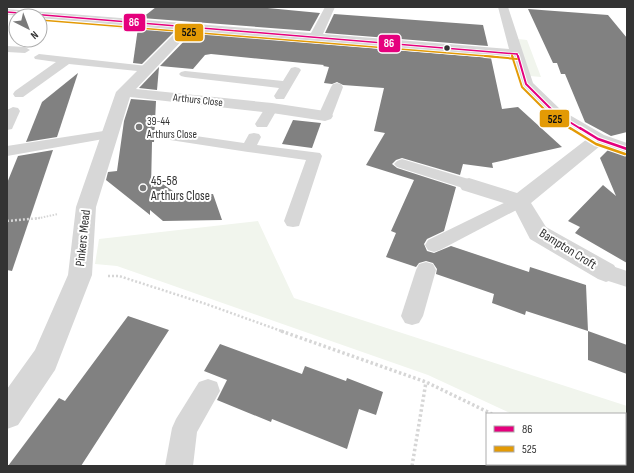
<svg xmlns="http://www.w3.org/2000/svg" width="634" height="473" viewBox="0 0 634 473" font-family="'Sofia Sans Condensed',sans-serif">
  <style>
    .green { fill: #f1f5ed }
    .building { fill: #818181 }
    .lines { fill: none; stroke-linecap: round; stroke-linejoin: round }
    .path-far2 { stroke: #d6d6d6; stroke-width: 2; stroke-dasharray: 1.5 1.5; stroke-linecap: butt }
    .path-far1 { stroke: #d6d6d6; stroke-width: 2.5; stroke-dasharray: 2 2; stroke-linecap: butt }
    .path { stroke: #d6d6d6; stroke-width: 3.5; stroke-dasharray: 2.5 2.5; stroke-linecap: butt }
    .service { fill: #d7d7d7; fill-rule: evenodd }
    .minor { fill: #d7d7d7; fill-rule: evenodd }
    .bus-1-far2-casing { stroke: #fff; stroke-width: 3 }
    .bus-1-far1-casing { stroke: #fff; stroke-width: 4 }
    .bus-1-casing { stroke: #fff; stroke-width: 5 }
    .bus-2-far2-casing { stroke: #fff; stroke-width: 3 }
    .bus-2-far1-casing { stroke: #fff; stroke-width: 4 }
    .bus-2-casing { stroke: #fff; stroke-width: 5 }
    .bus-1-far2 { stroke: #e5007d; stroke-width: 1.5 }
    .bus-1-far1 { stroke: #e5007d; stroke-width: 2 }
    .bus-1 { stroke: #e5007d; stroke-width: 2.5 }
    .bus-2-far2 { stroke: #e39a05; stroke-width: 1.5 }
    .bus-2-far1 { stroke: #e39a05; stroke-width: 2 }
    .bus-2 { stroke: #e39a05; stroke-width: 2.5 }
    .bus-dot { fill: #333; stroke: #fff; stroke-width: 1.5 }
    .poi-dot { fill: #7a7a7a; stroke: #fff; stroke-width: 1.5 }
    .labels { text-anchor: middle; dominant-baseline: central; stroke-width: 4; stroke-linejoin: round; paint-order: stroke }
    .far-street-label { font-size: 11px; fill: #333; stroke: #fff }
    .far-poi-label { font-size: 11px; fill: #333; stroke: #fff; text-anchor: start }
    .poi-label { font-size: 13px; fill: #333; stroke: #fff; text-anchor: start }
    .street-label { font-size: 13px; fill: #333; stroke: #fff }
    .line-badge { stroke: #fff; stroke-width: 1.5 }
    .badge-label { font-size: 11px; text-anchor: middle; font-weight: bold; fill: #fff }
    .pale-badge-label { font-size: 11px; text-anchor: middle; font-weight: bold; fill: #111 }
  </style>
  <rect width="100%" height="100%" fill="#fff"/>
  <!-- green -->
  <g class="green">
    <polygon points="101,23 154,27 148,32 105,27"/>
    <polygon points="200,31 308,41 309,46 195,36"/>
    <polygon points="518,39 527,40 541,77 530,76"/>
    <polygon points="258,221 294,298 627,406 627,466 619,464 625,464 625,414 512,414 428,375 117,266 95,264 99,239"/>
  </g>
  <!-- building -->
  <g class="building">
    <polygon points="156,7 257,7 320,13 310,31 142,18"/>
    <polygon points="528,9 608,15 627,38 627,132 611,136 585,122 565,74 561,74 557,63 553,63"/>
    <polygon points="334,14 483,25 488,46 325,33"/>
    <polygon points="138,28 175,31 142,64 133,63"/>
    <polygon points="192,33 491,58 502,109 518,107 562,147 492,163 493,168 463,164 460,175 402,158 396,160 392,164 397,168 456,187 444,231 427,239 424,244 427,251 434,253 451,246 529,272 530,267 586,285 588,331 526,311 525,315 492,303 494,294 436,274 437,269 433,263 426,261 419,263 416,267 386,257 396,233 391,231 414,180 366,165 385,133 374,131 384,88 343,85 337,82 332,84 324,83 329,67 323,66 324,65 211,54 205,55 193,69 160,66"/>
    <polygon points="159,67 157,90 139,88"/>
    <polygon points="78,73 57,137 26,142 42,102"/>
    <polygon points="131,99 156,101 154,142 152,142 151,188 157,180 180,196 213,194 222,220 163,221 150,210 150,215 106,180 108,172 117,171 124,121"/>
    <polygon points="293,120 321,123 312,148 282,144"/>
    <polygon points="53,150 12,271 7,270 7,183 18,156"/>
    <polygon points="608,150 627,156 627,263 575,233 580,227 568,221 603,185 616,196 600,158"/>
    <polygon points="128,316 169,330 81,466 8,466 59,398 65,401"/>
    <polygon points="588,331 627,345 627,374 588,360"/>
    <polygon points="220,344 302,374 305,366 346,381 347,378 383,392 376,415 359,409 347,449 272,419 271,422 217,400 227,380 204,371"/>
  </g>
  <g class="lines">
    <!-- path-far2 -->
    <polyline class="path-far2" points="35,219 58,214"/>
    <!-- path-far1 -->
    <g class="path-far1">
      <polyline points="7,221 40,218"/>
      <polyline points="108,276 119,276 206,304 284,332"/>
    </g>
    <!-- path -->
    <g class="path">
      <polyline points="281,331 426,382 492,414"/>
      <polyline points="597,464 601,466"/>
      <polyline points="412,466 426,382"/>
    </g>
    <!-- service -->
    <g class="service">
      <polygon points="7,46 25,47 30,50 25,53 7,52"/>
      <polygon points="39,54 147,66 151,67 153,69 151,71 147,72 69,64 23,97 15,97 13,94 15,91 56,62 35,59 34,57"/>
      <polygon points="295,67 299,68 301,70 284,99 276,99 274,96 279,88 185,77 181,76 179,74 181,72 185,71 283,81 291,68"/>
      <polygon points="337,83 341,84 343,87 332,116 330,119 320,119 318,116 331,87 333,84"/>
      <polygon points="272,104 277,105 278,108 267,127 257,127 255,124 267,105"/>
      <polygon points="13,107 18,108 20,111 12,129 7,130 7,110"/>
      <polygon points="110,130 115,131 117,134 115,137 7,156 7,146"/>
      <polygon points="175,133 244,143 249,134 254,133 259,134 261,137 257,145 320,153 322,156 299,226 293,227 287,226 284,221 306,160 248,152 170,140 168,137 170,134"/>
      <polygon points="402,159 475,181 477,185 475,189 469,190 397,167 394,164 397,161"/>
      <polygon points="520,195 526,197 528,201 526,205 440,250 434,252 428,250 425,245 428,240"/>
      <polygon points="426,262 433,264 436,270 423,316 419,323 412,325 405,323 401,316 416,270 419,264"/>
      <polygon points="606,264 627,271 627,287 599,278 596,272 599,266"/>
      <polygon points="208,379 217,382 220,391 197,432 193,466 165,466 172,428 176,419 199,382"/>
    </g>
    <!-- minor -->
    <polygon class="minor" points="325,7 335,7 323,34 509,49 498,7 508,7 533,83 561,110 604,135 627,143 627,155 600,146 531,203 546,227 614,265 618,272 614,279 606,282 598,279 530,239 513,206 462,190 459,185 462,180 469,178 517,193 587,139 549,116 521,87 511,58 191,31 136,89 272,103 325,111 331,113 333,116 331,119 325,121 272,113 130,97 96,207 92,275 55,370 18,425 7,429 7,389 35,350 68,275 76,207 116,92 178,30 40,18 40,16 7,15 7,9 311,33"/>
    <defs>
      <g id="bus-1-far2">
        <polyline points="7,12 517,54"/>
        <polyline points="517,54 518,57"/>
      </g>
      <polyline id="bus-1-far1" points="518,56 526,84 555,113 581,129"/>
      <polyline id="bus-1" points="580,128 598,139 627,149"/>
      <g id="bus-2-far2">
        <polyline points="40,20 498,57"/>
        <polyline points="512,55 513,57"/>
      </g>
      <g id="bus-2-far1">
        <polyline points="485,56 517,59"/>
        <polyline points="512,56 522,87 552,117 571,129"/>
      </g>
      <polyline id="bus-2" points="570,128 596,144 625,154"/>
    </defs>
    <!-- bus-1-far2 casing -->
    <use href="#bus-1-far2" class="bus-1-far2-casing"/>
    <!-- bus-1-far1 casing -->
    <use href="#bus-1-far1" class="bus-1-far1-casing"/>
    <!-- bus-1 casing -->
    <use href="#bus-1" class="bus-1-casing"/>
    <!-- bus-2-far2 casing -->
    <use href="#bus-2-far2" class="bus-2-far2-casing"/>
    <!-- bus-2-far1 casing -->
    <use href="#bus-2-far1" class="bus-2-far1-casing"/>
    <!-- bus-2 casing -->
    <use href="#bus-2" class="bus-2-casing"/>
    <!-- bus-1-far2 -->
    <use href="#bus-1-far2" class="bus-1-far2"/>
    <!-- bus-1-far1 -->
    <use href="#bus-1-far1" class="bus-1-far1"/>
    <!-- bus-1 -->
    <use href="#bus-1" class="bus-1"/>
    <!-- bus-2-far2 -->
    <use href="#bus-2-far2" class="bus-2-far2"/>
    <!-- bus-2-far1 -->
    <use href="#bus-2-far1" class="bus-2-far1"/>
    <!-- bus-2 -->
    <use href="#bus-2" class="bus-2"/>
  </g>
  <!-- markers -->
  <circle class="bus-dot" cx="447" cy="48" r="3.5"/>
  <g class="poi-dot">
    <circle cx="139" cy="127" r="4"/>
    <circle cx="143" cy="188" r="4"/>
  </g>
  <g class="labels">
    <!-- far-street labels -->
    <g class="far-street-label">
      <text transform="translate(198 100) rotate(6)">Arthurs Close</text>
    </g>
    <!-- far-poi labels -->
    <g class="far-poi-label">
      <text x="147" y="121">39-44<tspan x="147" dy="13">Arthurs Close</tspan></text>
    </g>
    <!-- poi labels -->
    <g class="poi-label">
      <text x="151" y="181">45-58<tspan x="151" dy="15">Arthurs Close</tspan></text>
    </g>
    <!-- street labels -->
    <g class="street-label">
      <text transform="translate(83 238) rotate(-84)">Pinkers Mead</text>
      <text transform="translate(568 249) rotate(32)">Bampton Croft</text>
    </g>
  </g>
  <g class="line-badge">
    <rect x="123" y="13" width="23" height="19" rx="4" fill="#e5007d"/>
    <rect x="174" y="23" width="30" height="19" rx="4" fill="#e39a05"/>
    <rect x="378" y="34" width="23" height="19" rx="4" fill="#e5007d"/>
    <rect x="539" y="109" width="31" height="19" rx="4" fill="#e39a05"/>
  </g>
  <g class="badge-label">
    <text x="134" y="26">86</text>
    <text x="389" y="47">86</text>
  </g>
  <g class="pale-badge-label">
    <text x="189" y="36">525</text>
    <text x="555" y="123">525</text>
  </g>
  <!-- border -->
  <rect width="634" height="473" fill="none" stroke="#333333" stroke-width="16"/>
  <!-- legend -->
  <rect x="486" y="413" width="140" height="52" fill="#ffffff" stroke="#adadad"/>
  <rect x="494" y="426" width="20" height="6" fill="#e5007d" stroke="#adadad"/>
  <text x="522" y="433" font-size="12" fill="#333333">86</text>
  <rect x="494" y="446" width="20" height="6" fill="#e39a05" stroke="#adadad"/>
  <text x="522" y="453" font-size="12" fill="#333333">525</text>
  <!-- north arrow -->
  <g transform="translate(28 28) rotate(138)"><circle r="19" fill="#ffffff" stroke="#adadad"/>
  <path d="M0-3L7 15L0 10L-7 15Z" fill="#7a7a7a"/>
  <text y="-6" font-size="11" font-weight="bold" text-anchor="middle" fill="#333333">N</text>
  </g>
</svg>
